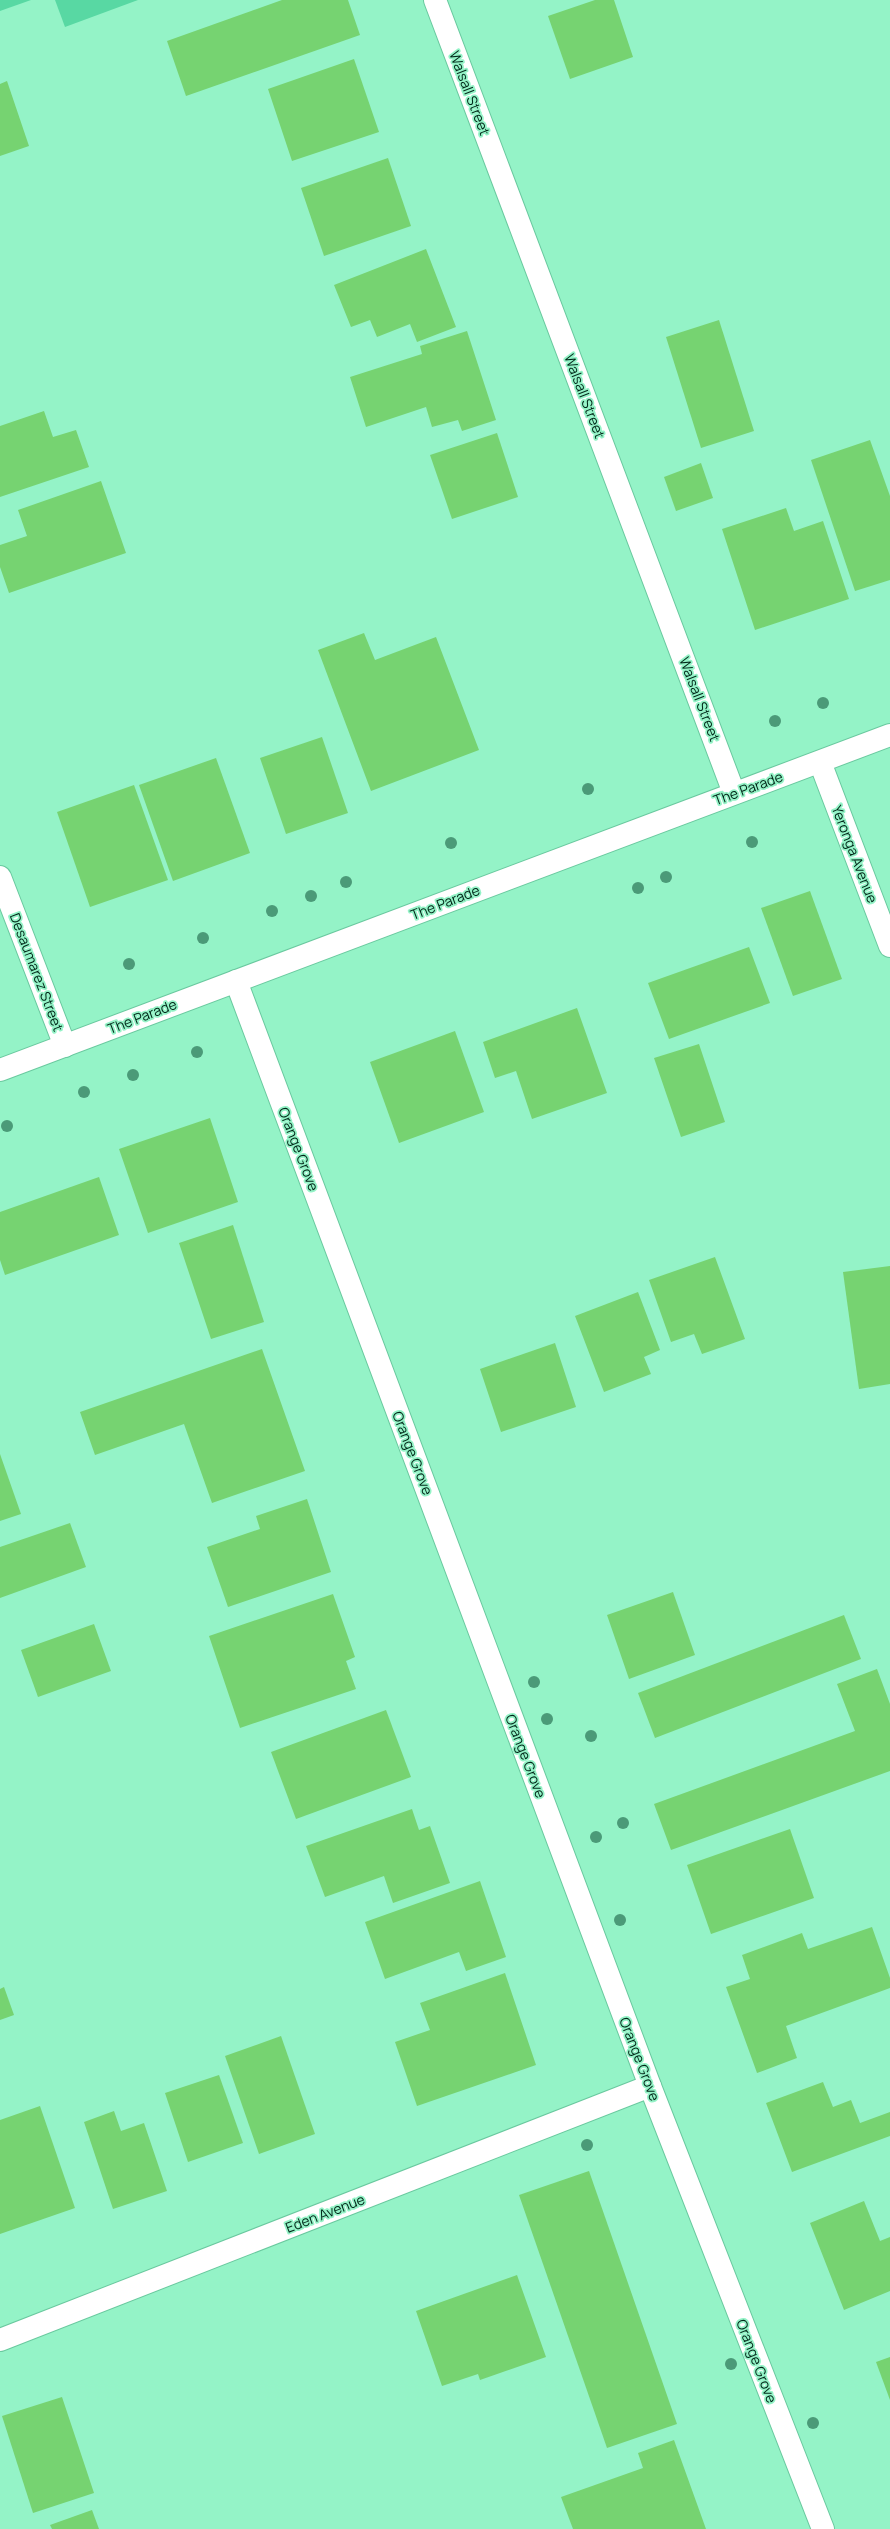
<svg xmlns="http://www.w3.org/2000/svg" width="890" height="2529" viewBox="0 0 890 2529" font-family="Manrope,sans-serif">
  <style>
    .green { fill: #58d8a3 }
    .building { fill: #76d371 }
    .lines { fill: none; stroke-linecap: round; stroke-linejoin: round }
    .minor-casing { stroke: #6ac99f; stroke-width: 24 }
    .secondary-casing { stroke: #6ac99f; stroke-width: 24 }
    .minor { stroke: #fff; stroke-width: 22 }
    .secondary { stroke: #fff; stroke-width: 22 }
    .tree { fill: #4b9a78 }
    .labels { text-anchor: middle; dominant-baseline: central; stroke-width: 3.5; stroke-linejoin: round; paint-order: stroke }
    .street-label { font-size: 14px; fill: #002718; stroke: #94f3c7 }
  </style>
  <rect width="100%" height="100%" fill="#94f3c7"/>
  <!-- green -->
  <g class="green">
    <polygon points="0,0 31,0 0,11"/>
    <polygon points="55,0 138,0 65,27"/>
  </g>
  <!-- building -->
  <g class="building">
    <polygon points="282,0 348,0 360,35 186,96 167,41"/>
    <polygon points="595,0 614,0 633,57 570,79 548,16"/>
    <polygon points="354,59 379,132 292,161 268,89"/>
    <polygon points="7,81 29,146 0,156 0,84"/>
    <polygon points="388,158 411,226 324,256 301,188"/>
    <polygon points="426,249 456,327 417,342 410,324 377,337 370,320 351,327 334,285"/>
    <polygon points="719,320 754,431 701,448 666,337"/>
    <polygon points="467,331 496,420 462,431 458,420 432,427 426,407 366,427 350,377 422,354 420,346"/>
    <polygon points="44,411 53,437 76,430 89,467 0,497 0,426"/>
    <polygon points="497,433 518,497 452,519 430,455"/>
    <polygon points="870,440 890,496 890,580 855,591 811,460"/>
    <polygon points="701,463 713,498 676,511 664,477"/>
    <polygon points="101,481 126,553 9,593 0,567 0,545 27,536 18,510"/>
    <polygon points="786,508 794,531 823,521 849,599 755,630 722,529"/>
    <polygon points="364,633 375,660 436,637 479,750 371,791 318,650"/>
    <polygon points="322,737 348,813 286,834 260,758"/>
    <polygon points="216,758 250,853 173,881 139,785"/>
    <polygon points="134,785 168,880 90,907 57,812"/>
    <polygon points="810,891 842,979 793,996 761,908"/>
    <polygon points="749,947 770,1003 669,1039 648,983"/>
    <polygon points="577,1008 607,1093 532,1119 516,1071 495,1078 483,1042"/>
    <polygon points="455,1031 484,1112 399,1143 370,1062"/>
    <polygon points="699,1044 725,1122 681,1137 654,1058"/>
    <polygon points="210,1118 238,1202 148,1233 119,1149"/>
    <polygon points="99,1177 119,1235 5,1275 0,1260 0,1212"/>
    <polygon points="233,1225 264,1322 211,1339 179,1243"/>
    <polygon points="715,1257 745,1339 702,1354 694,1334 671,1342 649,1280"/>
    <polygon points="890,1266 890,1384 859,1389 843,1272"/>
    <polygon points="638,1292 660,1350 644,1357 651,1374 604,1392 575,1316"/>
    <polygon points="555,1343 576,1407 501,1432 480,1369"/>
    <polygon points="262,1349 305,1471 212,1503 184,1424 95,1455 80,1412"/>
    <polygon points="0,1454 21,1514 0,1521"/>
    <polygon points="307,1499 331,1572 228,1607 207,1547 260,1529 256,1516"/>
    <polygon points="70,1523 86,1567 0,1598 0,1547"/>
    <polygon points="673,1592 695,1655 629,1679 607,1615"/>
    <polygon points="333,1594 355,1657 346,1661 356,1689 240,1728 209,1636"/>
    <polygon points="844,1615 861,1659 655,1738 638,1693"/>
    <polygon points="94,1624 111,1671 38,1697 21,1650"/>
    <polygon points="877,1669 890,1704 890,1771 671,1850 654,1804 855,1731 837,1684"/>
    <polygon points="386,1710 411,1777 296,1819 271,1752"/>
    <polygon points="412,1809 419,1830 430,1826 450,1883 393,1903 384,1876 325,1897 306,1846"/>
    <polygon points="790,1829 814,1898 711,1934 687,1865"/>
    <polygon points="480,1881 506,1957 466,1971 459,1952 385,1979 365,1922"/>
    <polygon points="872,1927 890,1978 890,1988 786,2026 797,2058 757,2073 726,1987 750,1979 742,1955 802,1933 808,1949"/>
    <polygon points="505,1973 536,2065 417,2106 395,2042 430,2030 420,2003"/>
    <polygon points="4,1987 14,2015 0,2020 0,1989"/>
    <polygon points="281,2036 315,2134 259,2154 225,2056"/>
    <polygon points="219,2075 243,2143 188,2162 165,2093"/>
    <polygon points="823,2082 833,2107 851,2100 860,2123 890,2112 890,2136 792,2172 766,2103"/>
    <polygon points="40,2106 75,2208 0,2234 0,2120"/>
    <polygon points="114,2111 121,2131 144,2123 167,2191 113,2209 84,2122"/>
    <polygon points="589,2171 677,2424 607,2448 519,2195"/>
    <polygon points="864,2201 880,2241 890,2237 890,2291 844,2310 810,2223"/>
    <polygon points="517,2275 546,2357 480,2380 478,2374 442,2386 416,2311"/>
    <polygon points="890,2357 890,2400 876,2362"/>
    <polygon points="62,2397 94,2493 33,2513 2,2416"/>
    <polygon points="674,2440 706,2529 573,2529 561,2497 643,2468 638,2453"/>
    <polygon points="92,2510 99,2529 52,2529 50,2525"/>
  </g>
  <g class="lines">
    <defs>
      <g id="minor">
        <polyline points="435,0 734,793"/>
        <polyline points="820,762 890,946"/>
        <polyline points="0,877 65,1046"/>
        <polyline points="236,981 650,2086 823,2529"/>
        <polyline points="0,2340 650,2086"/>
      </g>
      <polyline id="secondary" points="0,1070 890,735"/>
    </defs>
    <!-- minor casing -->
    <use href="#minor" class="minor-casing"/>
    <!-- secondary casing -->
    <use href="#secondary" class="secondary-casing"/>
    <!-- minor -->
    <use href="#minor" class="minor"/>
    <!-- secondary -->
    <use href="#secondary" class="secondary"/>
  </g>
  <!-- trees -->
  <g class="tree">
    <circle cx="823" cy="703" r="6"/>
    <circle cx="775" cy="721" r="6"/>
    <circle cx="588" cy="789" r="6"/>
    <circle cx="752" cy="842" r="6"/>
    <circle cx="451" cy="843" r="6"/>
    <circle cx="666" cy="877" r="6"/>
    <circle cx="346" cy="882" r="6"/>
    <circle cx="638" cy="888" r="6"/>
    <circle cx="311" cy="896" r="6"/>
    <circle cx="272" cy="911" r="6"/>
    <circle cx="203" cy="938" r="6"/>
    <circle cx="129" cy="964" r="6"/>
    <circle cx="197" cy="1052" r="6"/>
    <circle cx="133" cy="1075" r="6"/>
    <circle cx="84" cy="1092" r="6"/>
    <circle cx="7" cy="1126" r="6"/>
    <circle cx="534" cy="1682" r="6"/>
    <circle cx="547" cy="1719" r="6"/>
    <circle cx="591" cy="1736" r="6"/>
    <circle cx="623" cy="1823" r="6"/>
    <circle cx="596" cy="1837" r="6"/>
    <circle cx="620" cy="1920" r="6"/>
    <circle cx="587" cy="2145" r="6"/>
    <circle cx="731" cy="2364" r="6"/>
    <circle cx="813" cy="2423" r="6"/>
  </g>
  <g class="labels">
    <!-- street labels -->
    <g class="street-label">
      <text transform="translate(470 93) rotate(69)">Walsall Street</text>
      <text transform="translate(585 396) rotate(69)">Walsall Street</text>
      <text transform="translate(700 699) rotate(69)">Walsall Street</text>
      <text transform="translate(748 788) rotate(-20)">The Parade</text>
      <text transform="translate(855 854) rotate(69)">Yeronga Avenue</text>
      <text transform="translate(445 902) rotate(-21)">The Parade</text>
      <text transform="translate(37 972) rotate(69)">Desaumarez Street</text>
      <text transform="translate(142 1016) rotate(-21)">The Parade</text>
      <text transform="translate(299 1149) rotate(69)">Orange Grove</text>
      <text transform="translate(413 1453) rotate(69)">Orange Grove</text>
      <text transform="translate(526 1756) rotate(69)">Orange Grove</text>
      <text transform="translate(640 2059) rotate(69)">Orange Grove</text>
      <text transform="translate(325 2213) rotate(-21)">Eden Avenue</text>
      <text transform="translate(757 2361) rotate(69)">Orange Grove</text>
    </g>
  </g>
</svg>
